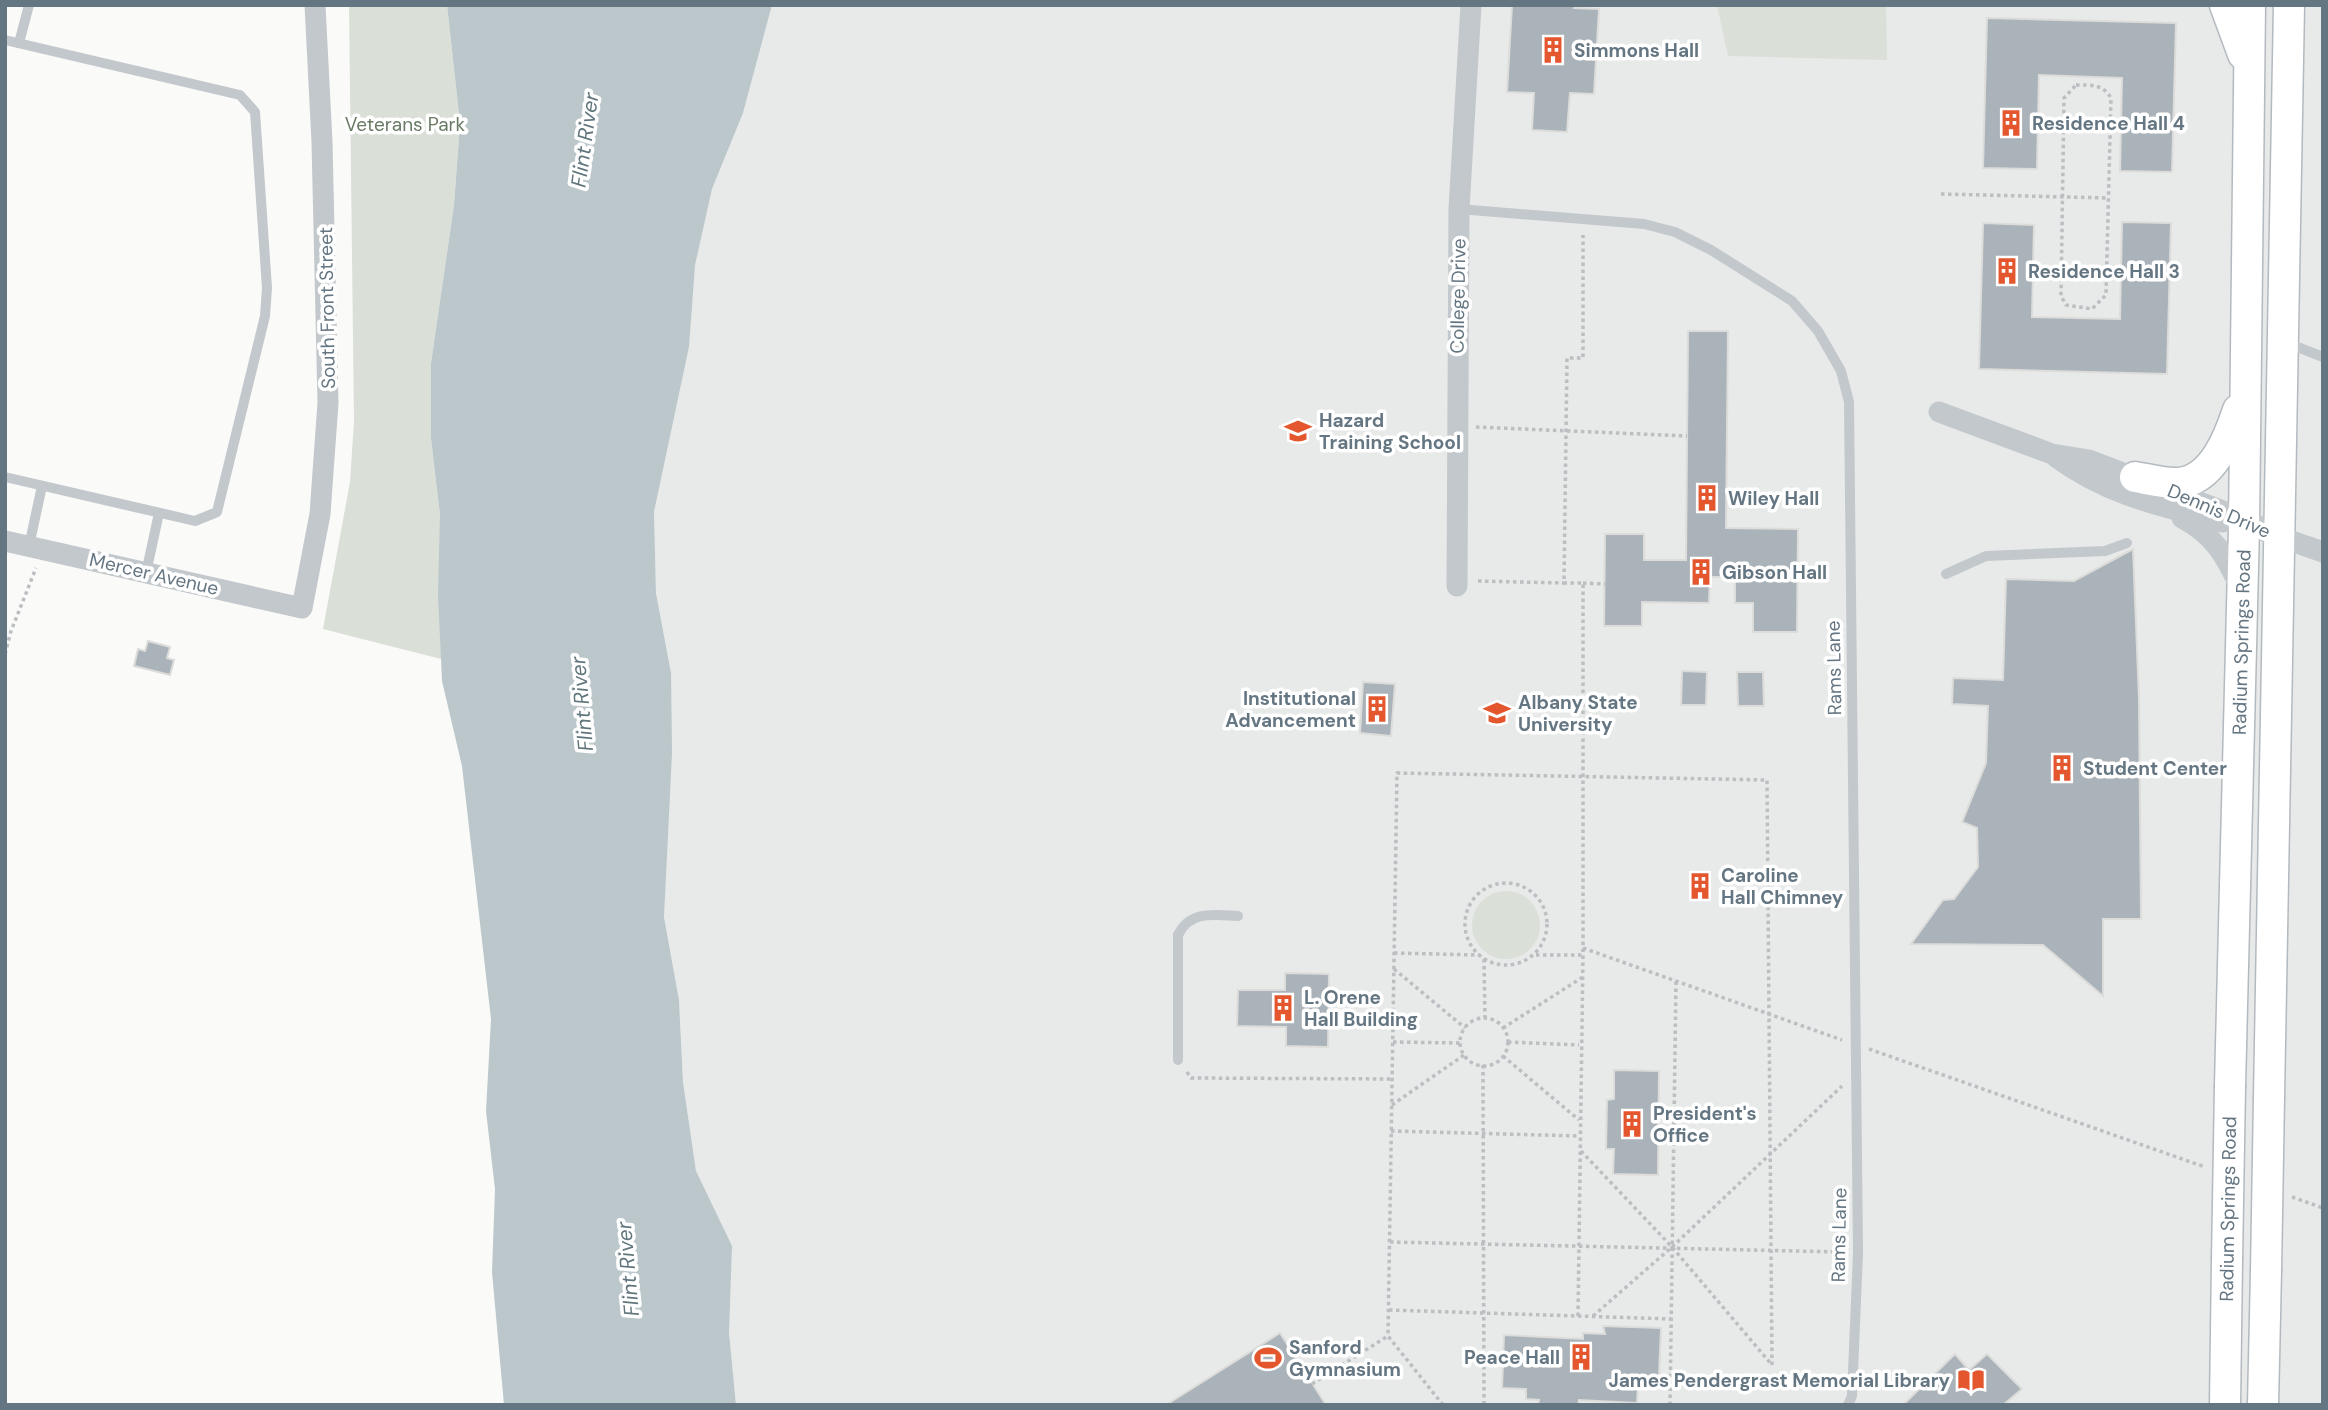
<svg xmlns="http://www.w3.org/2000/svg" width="2328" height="1410" viewBox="0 0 2328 1410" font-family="'DM Sans',sans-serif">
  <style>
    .built { fill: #e8e9e9 }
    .green { fill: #dadfd7 }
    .water { fill: #bbc7cb }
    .building { fill: #aab3b9; stroke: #dcdcda; stroke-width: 2 }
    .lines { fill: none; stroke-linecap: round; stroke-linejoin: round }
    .secondary-casing { stroke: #b3babf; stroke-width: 33 }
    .path { stroke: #bbbfc2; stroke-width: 3.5; stroke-dasharray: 3.5 3.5; stroke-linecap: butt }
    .lane { stroke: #c3c8cc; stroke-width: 10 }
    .street { stroke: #c3c8cc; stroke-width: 21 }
    .secondary { stroke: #fff; stroke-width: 30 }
    .secondary-bridge-casing { stroke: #b3babf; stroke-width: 33; stroke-linecap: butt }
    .secondary-bridge { stroke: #fff; stroke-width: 30 }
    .labels { text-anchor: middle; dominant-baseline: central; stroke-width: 7; stroke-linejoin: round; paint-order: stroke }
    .poi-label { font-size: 19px; font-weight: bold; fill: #657683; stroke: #fff; text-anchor: start }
    .park-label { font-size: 19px; fill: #687a64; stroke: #fff }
    .street-label { font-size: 19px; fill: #657683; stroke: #fff }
    .water-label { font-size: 21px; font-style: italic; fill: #60757c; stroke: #fff }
  </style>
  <rect width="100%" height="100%" fill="#fafaf8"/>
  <!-- built -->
  <polygon class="built" points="772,5 2323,5 2323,1405 736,1405 729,1332 696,1171 683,1082 679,1000 664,917 671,673 656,593 654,512 689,347 694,265 712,189 743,113"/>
  <!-- green -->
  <g class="green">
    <polygon points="349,5 447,5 460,123 454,205 431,363 431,439 440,515 441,659 323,629 350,482 354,421"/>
    <polygon points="1717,5 1886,5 1887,60 1728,56"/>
    <circle cx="1506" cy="925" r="34"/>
  </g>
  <!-- water -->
  <polygon class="water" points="447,5 772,5 743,113 712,189 695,265 689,347 654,512 656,593 671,673 672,753 664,917 679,1000 683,1082 696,1171 732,1246 729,1332 736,1405 504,1405 492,1272 495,1189 486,1111 491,1019 462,766 442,681 438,594 440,515 431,439 431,363 454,205 460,123"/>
  <!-- building -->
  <g class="building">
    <polygon points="1512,5 1575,5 1574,8 1599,9 1594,94 1570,93 1567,132 1532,130 1534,93 1507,92"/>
    <polygon points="1987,18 2176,23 2172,172 2120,171 2122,78 2039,75 2037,169 1983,168"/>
    <polygon points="2122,222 2171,223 2167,374 1979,369 1983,223 2034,225 2032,317 2120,319"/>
    <polygon points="1688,331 1728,331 1726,528 1798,529 1797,632 1753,632 1753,603 1735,603 1735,577 1710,577 1709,603 1642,602 1642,626 1604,626 1605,534 1644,534 1644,560 1686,560"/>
    <polygon points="2133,549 2139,699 2141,919 2103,919 2103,996 2043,945 1911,944 1943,900 1954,899 1978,867 1977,828 1962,822 1986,763 1988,706 1952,704 1953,678 2003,680 2006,579 2074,581"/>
    <polygon points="148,641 170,647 167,658 174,660 170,675 134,666 138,649 145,651"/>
    <polygon points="1682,671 1707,672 1706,705 1681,705"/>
    <polygon points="1737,672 1763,672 1764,706 1738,706"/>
    <polygon points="1363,682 1395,684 1391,736 1360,733"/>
    <polygon points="1285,973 1329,974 1328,1047 1286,1046 1286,1027 1237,1026 1238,990 1285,990"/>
    <polygon points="1614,1070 1659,1071 1658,1175 1613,1174 1614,1149 1606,1149 1607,1100 1614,1099"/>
    <polygon points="1603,1326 1661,1328 1659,1376 1650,1376 1649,1384 1638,1384 1637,1403 1579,1400 1578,1405 1538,1405 1539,1400 1526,1399 1526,1389 1502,1388 1504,1335 1583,1339 1583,1333 1605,1334"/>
    <polygon points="1280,1333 1326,1405 1166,1405"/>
    <polygon points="1955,1354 1969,1370 1987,1354 2022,1389 2003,1405 1903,1405"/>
  </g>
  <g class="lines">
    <defs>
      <g id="secondary">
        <polyline points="2225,5 2243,54"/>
        <path d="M2135 477C2148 479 2165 484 2179 483 2213 480 2229 437 2238 410"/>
        <path id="s1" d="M2230 1086 2244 527 2250 5"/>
        <polyline points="2269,1097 2289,5"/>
        <polyline points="2225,1405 2227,1260"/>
        <polyline points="2263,1405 2266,1271"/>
      </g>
    </defs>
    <!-- secondary casing -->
    <use href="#secondary" class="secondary-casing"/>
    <!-- path -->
    <g class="path">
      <path d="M2076 85C2091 85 2103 84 2111 98L2106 295 2092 309 2066 305 2061 296 2064 98Z"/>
      <polyline points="1941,194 2108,198"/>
      <polyline points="1476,427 1687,436"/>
      <polyline points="1478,581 1564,583"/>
      <polyline points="1583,583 1605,584"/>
      <polyline points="5,654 11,631 36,568"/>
      <circle cx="1506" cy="924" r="41"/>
      <polyline points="1583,948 1842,1040"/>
      <polyline points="1394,953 1479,955"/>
      <polyline points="1536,955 1583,955"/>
      <polyline points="1484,959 1485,1018"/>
      <polyline points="1394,969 1465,1028"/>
      <circle cx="1484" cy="1042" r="24"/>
      <polyline points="1503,1028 1583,977"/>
      <polyline points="1393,1042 1460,1043"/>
      <polyline points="1508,1042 1579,1045"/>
      <polyline points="1869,1049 2205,1167"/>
      <polyline points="1503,1056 1579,1120"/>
      <polyline points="1483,1065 1484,1405"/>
      <polyline points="1187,1072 1191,1078 1392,1079"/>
      <polyline points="1392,1105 1464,1055"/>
      <polyline points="1391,1131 1579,1136"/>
      <polyline points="1581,1151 1672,1247 1772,1365"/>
      <polyline points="2292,1197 2323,1208"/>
      <polyline points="1390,1242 1842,1252"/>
      <polyline points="1389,1310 1671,1319"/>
      <polyline points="1578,1316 1583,955 1583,583 1564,583 1567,358 1583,358 1583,235"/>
      <polyline points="1593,1316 1672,1247 1842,1086"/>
      <polyline points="1312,1384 1388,1336"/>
      <polyline points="1443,1405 1388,1336 1397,773 1767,780 1772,1365"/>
      <polyline points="1670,1405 1676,981"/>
    </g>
    <!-- lane -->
    <g class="lane">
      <polyline points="5,40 240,95 255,112 267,288 265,316 217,512 195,521 5,477"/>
      <polyline points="19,43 29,5"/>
      <polyline points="1459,209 1644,224 1675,232 1711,250 1792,301 1818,331 1841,371 1849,402 1858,1253 1852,1396 1848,1405"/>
      <polyline points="2287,343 2323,357"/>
      <polyline points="29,546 42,486"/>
      <polyline points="146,573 159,513"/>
      <polyline points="1946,574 1986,556 2105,551 2127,543"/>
      <path d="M1178 1060V935C1190 910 1214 915 1238 916"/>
    </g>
    <!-- street -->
    <g class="street">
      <polyline points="1939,412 2052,454 2089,460 2244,519 2278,536"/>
      <path d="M2056 457C2109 496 2161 506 2223 522"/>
      <path d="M2182 518C2214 535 2225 555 2240 587"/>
      <polyline points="2268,533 2323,552"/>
      <polyline points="5,541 302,608 320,514 328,403 322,142 315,5"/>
      <polyline points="1457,586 1459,209 1471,5"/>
    </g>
    <!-- secondary -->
    <use href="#secondary" class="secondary"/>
    <defs>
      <g id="secondary-bridge">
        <polyline points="2227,1260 2230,1086"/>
        <polyline points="2266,1271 2269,1097"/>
      </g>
    </defs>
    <!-- secondary-bridge casing -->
    <use href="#secondary-bridge" class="secondary-bridge-casing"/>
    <!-- secondary-bridge -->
    <use href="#secondary-bridge" class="secondary-bridge"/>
  </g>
  <!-- icons -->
  <defs>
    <symbol id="building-bare" viewBox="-9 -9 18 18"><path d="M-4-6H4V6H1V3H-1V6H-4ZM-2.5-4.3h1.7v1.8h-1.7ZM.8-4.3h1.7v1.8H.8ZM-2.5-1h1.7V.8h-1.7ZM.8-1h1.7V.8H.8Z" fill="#e4572e" stroke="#fff" stroke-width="2.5" paint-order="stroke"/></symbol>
    <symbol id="school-bare" viewBox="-9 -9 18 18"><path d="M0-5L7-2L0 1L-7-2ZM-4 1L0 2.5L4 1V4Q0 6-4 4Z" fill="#e4572e" stroke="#fff" stroke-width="2.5" paint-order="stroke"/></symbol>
    <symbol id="university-bare" viewBox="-9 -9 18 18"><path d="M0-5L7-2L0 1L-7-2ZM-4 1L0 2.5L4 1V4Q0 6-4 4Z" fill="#e4572e" stroke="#fff" stroke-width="2.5" paint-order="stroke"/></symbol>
    <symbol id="stadium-bare" viewBox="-9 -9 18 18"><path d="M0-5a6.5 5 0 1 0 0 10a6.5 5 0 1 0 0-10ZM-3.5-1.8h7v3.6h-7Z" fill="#e4572e" stroke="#fff" stroke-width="2.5" paint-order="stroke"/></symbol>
    <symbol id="library-bare" viewBox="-9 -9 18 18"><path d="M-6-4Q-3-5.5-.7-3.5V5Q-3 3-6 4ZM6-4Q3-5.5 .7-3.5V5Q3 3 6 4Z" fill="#e4572e" stroke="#fff" stroke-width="2.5" paint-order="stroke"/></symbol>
  </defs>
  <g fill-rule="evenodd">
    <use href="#building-bare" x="1534" y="31" width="38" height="38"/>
    <use href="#building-bare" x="1992" y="104" width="38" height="38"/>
    <use href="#building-bare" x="1988" y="252" width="38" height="38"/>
    <use href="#school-bare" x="1279" y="412" width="38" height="38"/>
    <use href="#building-bare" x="1688" y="479" width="38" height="38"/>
    <use href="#building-bare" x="1682" y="553" width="38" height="38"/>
    <use href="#building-bare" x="1358" y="690" width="38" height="38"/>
    <use href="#university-bare" x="1478" y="694" width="38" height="38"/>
    <use href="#building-bare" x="2043" y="749" width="38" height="38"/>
    <use href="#building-bare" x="1681" y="867" width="38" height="38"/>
    <use href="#building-bare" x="1264" y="989" width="38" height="38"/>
    <use href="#building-bare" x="1613" y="1105" width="38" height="38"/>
    <use href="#building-bare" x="1562" y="1338" width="38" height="38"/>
    <use href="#stadium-bare" x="1249" y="1339" width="38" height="38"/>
    <use href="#library-bare" x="1952" y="1361" width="38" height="38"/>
  </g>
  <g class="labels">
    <!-- poi labels -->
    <g class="poi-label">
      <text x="1574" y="50">Simmons Hall</text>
      <text x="2032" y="123">Residence Hall 4</text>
      <text x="2028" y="271">Residence Hall 3</text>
      <text x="1319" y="420">Hazard<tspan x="1319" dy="22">Training School</tspan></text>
      <text x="1728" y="498">Wiley Hall</text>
      <text x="1722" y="572">Gibson Hall</text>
      <text x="1356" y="698" text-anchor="end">Institutional<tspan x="1356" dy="22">Advancement</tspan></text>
      <text x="1518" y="702">Albany State<tspan x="1518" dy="22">University</tspan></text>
      <text x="2083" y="768">Student Center</text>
      <text x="1721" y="875">Caroline<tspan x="1721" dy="22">Hall Chimney</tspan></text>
      <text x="1304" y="997">L. Orene<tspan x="1304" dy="22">Hall Building</tspan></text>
      <text x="1653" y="1113">President's<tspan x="1653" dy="22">Office</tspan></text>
      <text x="1289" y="1347">Sanford<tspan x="1289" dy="22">Gymnasium</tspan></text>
      <text x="1560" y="1357" text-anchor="end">Peace Hall</text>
      <text x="1950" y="1380" text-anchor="end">James Pendergrast Memorial Library</text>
    </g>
    <!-- park labels -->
    <g class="park-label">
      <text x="405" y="124">Veterans Park</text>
    </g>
    <!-- street labels -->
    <g class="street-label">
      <text transform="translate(1458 296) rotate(-89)">College Drive</text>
      <text transform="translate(327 308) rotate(-91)">South Front Street</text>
      <text transform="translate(2219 511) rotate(23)">Dennis Drive</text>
      <text transform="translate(154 574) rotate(13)">Mercer Avenue</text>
      <text stroke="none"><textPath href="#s1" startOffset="444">Radium Springs Road</textPath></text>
      <text transform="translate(1834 668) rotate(-91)">Rams Lane</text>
      <text transform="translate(2228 1209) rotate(-89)">Radium Springs Road</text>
      <text transform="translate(1839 1235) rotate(-89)">Rams Lane</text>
    </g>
    <!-- water labels -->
    <g class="water-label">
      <text transform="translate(585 140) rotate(-82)">Flint River</text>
      <text transform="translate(582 704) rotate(-95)">Flint River</text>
      <text transform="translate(628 1269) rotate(-95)">Flint River</text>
    </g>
  </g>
  <!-- border -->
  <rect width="2328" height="1410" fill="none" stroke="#657683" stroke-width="14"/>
</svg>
